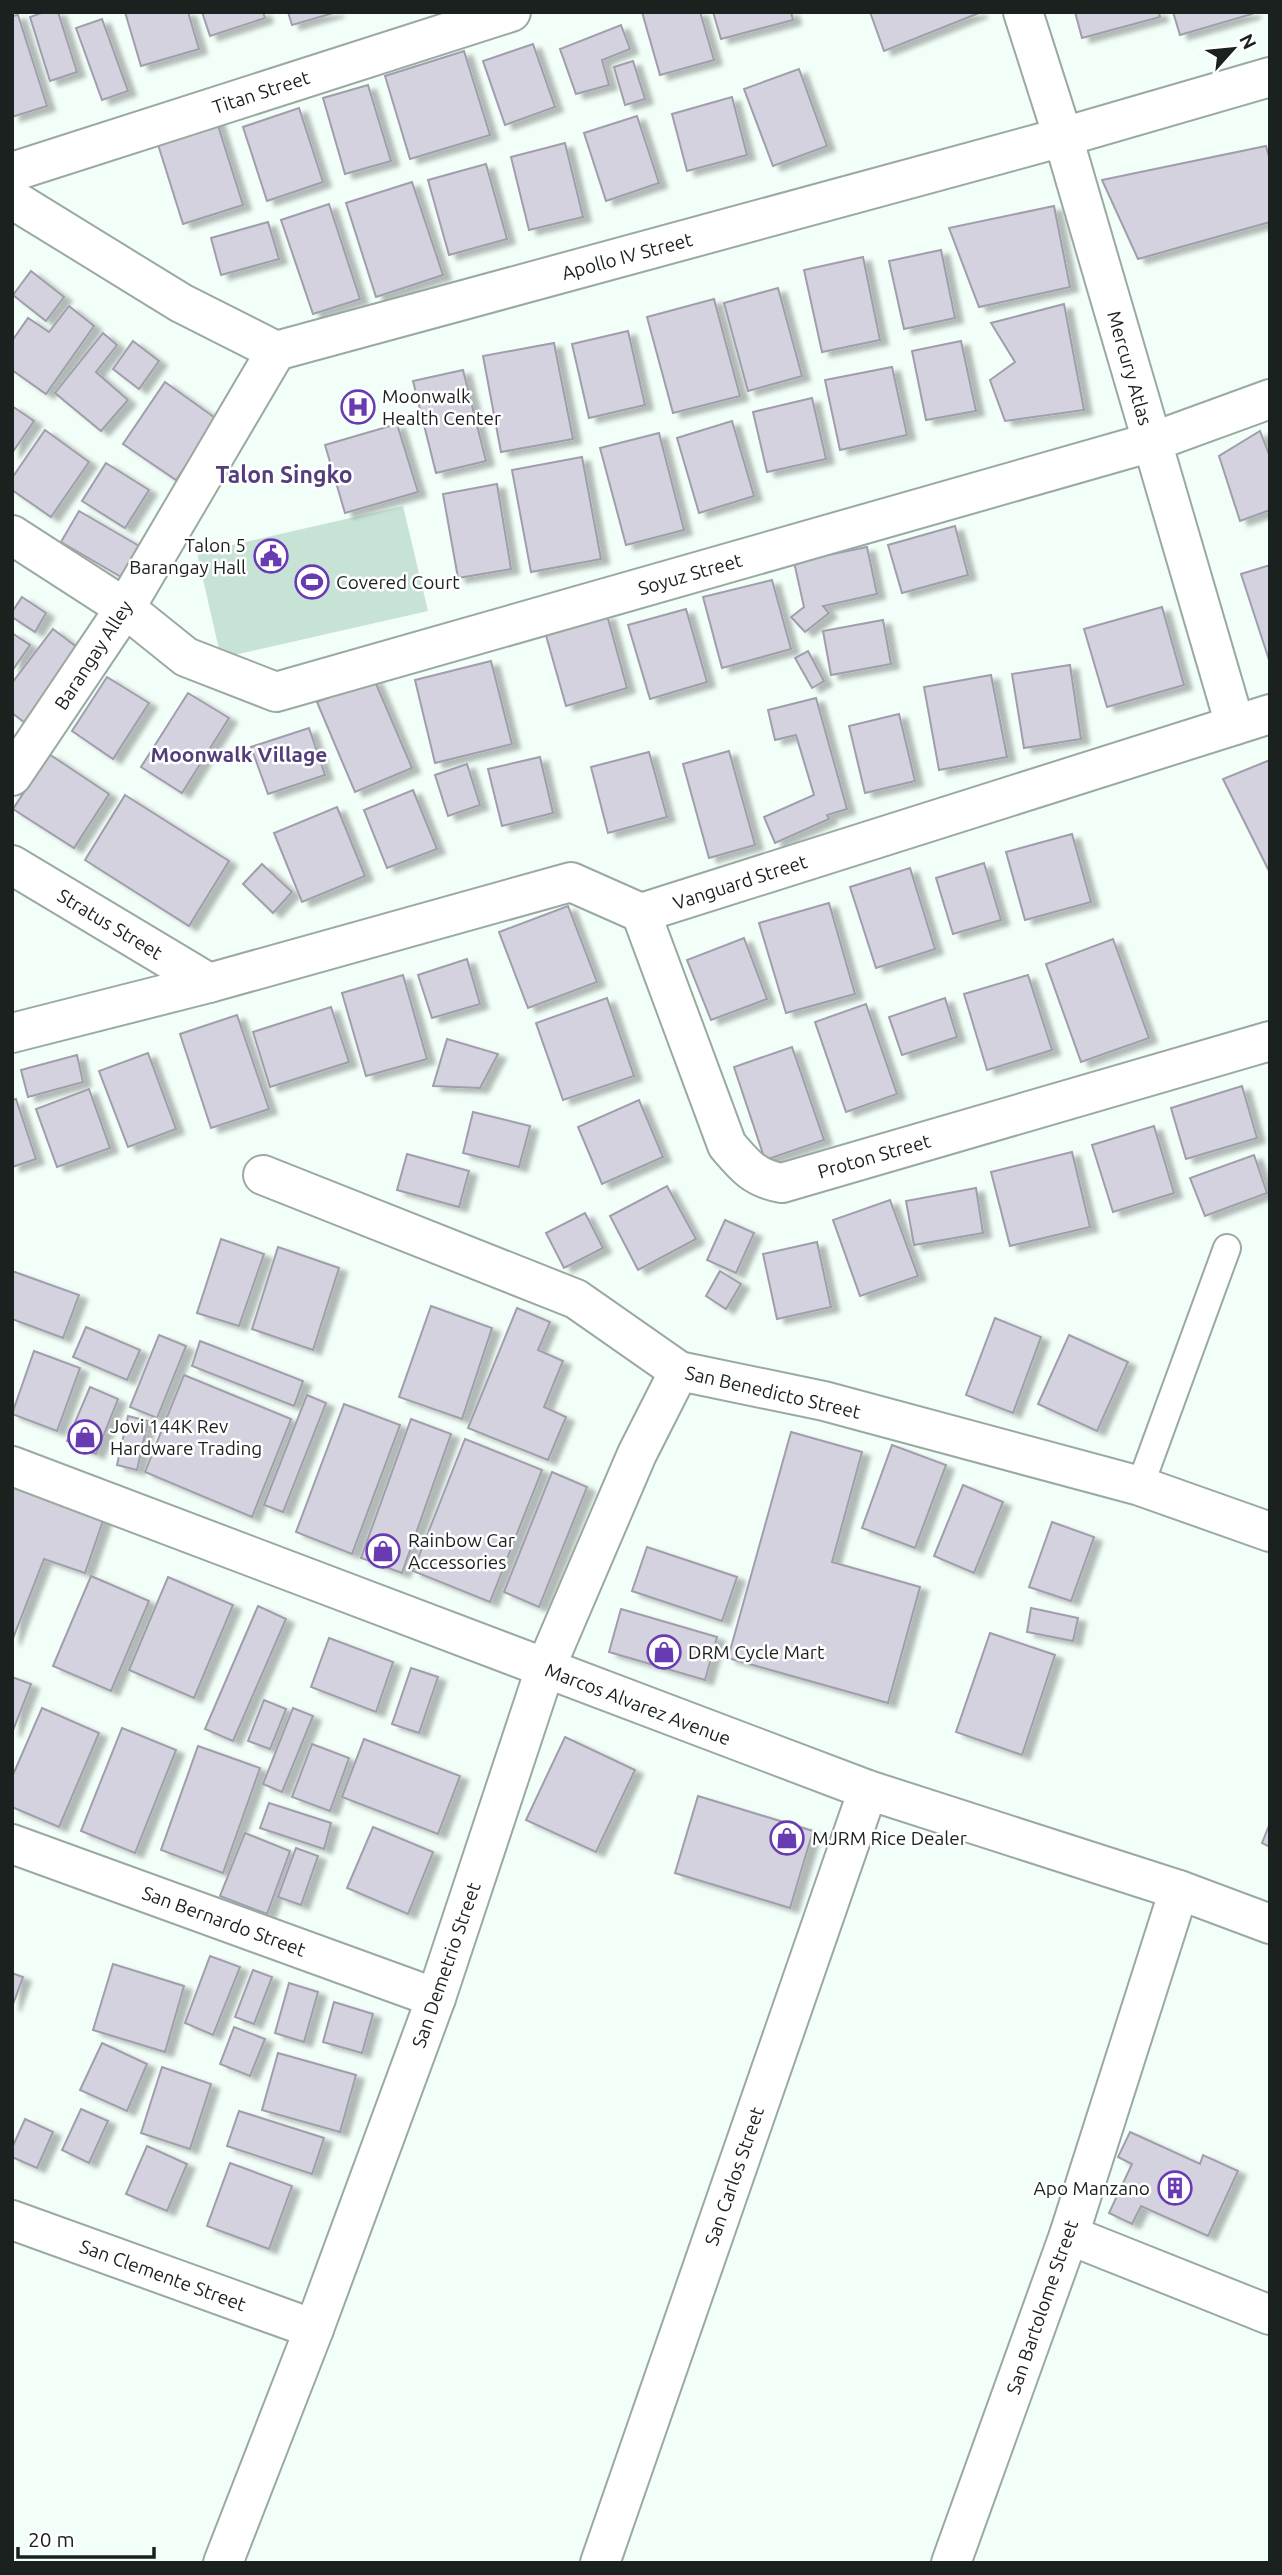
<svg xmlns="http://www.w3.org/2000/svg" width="1282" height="2575" viewBox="0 0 1282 2575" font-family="Ubuntu,sans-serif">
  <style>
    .green { fill: #c7e3d5 }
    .building { fill: #d5d2e0; stroke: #a19eab; stroke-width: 2; filter: url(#shadow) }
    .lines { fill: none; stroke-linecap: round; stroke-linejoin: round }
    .service-casing { stroke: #9aa9a1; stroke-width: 30 }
    .minor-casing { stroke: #9aa9a1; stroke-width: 42 }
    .tertiary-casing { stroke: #9aa9a1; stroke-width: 42 }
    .secondary-casing { stroke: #9aa9a1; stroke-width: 42 }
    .service { stroke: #fff; stroke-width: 26 }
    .minor { stroke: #fff; stroke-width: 38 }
    .tertiary { stroke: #fff; stroke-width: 38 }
    .secondary { stroke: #fff; stroke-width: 38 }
    .labels { text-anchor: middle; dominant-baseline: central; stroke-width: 5; stroke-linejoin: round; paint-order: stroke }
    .street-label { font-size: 19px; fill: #1b211e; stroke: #fff }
    .poi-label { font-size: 19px; fill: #1b211e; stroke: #fff; text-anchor: start }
    .neighbourhood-label { font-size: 21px; font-weight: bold; fill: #513e7b; stroke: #fff }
    .quarter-label { font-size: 23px; font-weight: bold; fill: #513e7b; stroke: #fff }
  </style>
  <defs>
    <filter id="shadow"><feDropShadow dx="8" dy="4.5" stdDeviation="2" flood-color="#0004"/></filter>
  </defs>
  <rect width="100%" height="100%" fill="#f2fef8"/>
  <!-- green -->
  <polygon class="green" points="403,506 428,611 221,658 197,553"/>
  <!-- building -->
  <g class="building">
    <polygon points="44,12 58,12 77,72 50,81 30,17"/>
    <polygon points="125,12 188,12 199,49 141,66"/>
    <polygon points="202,12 263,12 265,18 210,36"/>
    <polygon points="288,12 337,12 292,25"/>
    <polygon points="642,12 700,12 714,60 660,75"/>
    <polygon points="713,12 791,12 793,20 721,39"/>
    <polygon points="870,12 979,12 979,13 884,51"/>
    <polygon points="1075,12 1159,12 1160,17 1082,38"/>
    <polygon points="1173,12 1252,12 1252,14 1180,35"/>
    <polygon points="18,15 47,106 12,117 12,16"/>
    <polygon points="102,19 128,91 102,100 76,28"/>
    <polygon points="621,25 630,49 602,60 609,85 576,94 560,49"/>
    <polygon points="533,44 555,107 505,125 483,61"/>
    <polygon points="464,51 490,135 410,159 385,76"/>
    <polygon points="633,61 645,99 625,105 614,67"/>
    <polygon points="799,69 827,146 773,166 744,89"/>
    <polygon points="368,85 391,161 345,174 323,98"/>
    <polygon points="732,97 747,155 687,171 672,114"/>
    <polygon points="299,108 323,182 267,201 243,127"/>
    <polygon points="215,116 243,205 183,224 155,135"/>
    <polygon points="637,116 659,183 606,201 584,133"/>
    <polygon points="565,143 583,217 529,230 511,157"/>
    <polygon points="1266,146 1270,160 1270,222 1138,259 1102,180"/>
    <polygon points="486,164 507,239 449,255 428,180"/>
    <polygon points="412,182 443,275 376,297 346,203"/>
    <polygon points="329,204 360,299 313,314 281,220"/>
    <polygon points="1054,206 1070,287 979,307 949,228"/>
    <polygon points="268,222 279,259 221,275 211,238"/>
    <polygon points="941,250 955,318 904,329 889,261"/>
    <polygon points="863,257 880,340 822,352 804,270"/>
    <polygon points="31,271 64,297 46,321 13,295"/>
    <polygon points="778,288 802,376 748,391 724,303"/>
    <polygon points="714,299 740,396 673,413 647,317"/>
    <polygon points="1064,304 1084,410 1005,421 990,380 1015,362 991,323"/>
    <polygon points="69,306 94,326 46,394 12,370 12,341 28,318 49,332"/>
    <polygon points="628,331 645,405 589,418 572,344"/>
    <polygon points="103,333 117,345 96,372 128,400 101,431 55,393"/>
    <polygon points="133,341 159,361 139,389 113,369"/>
    <polygon points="961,341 976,411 926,420 912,351"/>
    <polygon points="554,343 573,439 501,452 483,356"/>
    <polygon points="892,367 907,435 840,450 825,380"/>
    <polygon points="463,370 486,461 436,473 413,381"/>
    <polygon points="165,382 218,420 176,480 123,444"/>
    <polygon points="812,398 826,459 767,472 753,412"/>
    <polygon points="12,406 34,421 12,453"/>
    <polygon points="732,421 754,496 699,513 677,438"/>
    <polygon points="397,424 418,492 345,513 325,445"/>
    <polygon points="45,430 89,462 51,517 12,490 12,478"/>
    <polygon points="1260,431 1270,457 1270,510 1240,521 1219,456"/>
    <polygon points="659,433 684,530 626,545 600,448"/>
    <polygon points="582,457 601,559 531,572 512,470"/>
    <polygon points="106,463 149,490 125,528 82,501"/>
    <polygon points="497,484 511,569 458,578 443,494"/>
    <polygon points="79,511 146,550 128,581 61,542"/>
    <polygon points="955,526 968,575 902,593 888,545"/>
    <polygon points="867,547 877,594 823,606 829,613 805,632 791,617 804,607 794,562"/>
    <polygon points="1270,565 1270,663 1241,574"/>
    <polygon points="772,580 791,649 722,668 703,597"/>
    <polygon points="22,597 46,613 35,632 12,617 12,612"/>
    <polygon points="1162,607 1184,685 1107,707 1084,629"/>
    <polygon points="686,609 707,682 650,699 628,625"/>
    <polygon points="607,615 627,688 566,706 545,632"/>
    <polygon points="883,620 891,664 831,675 823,631"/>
    <polygon points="53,629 78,648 24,722 12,713 12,683"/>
    <polygon points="12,633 30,645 12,671"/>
    <polygon points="808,651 824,681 812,688 795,658"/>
    <polygon points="491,661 512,744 435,763 415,680"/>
    <polygon points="1070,665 1081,739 1024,748 1012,674"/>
    <polygon points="991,675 1007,757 939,770 924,687"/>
    <polygon points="107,677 149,703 113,759 72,731"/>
    <polygon points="374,679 412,768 355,792 317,702"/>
    <polygon points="188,693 229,718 182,793 141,767"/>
    <polygon points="816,698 847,809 827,815 829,819 775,843 764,817 814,795 796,735 775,740 768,710"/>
    <polygon points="899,714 915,781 865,793 849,726"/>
    <polygon points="309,728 325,775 268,794 251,747"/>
    <polygon points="729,751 755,845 709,858 683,764"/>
    <polygon points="649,752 667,817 608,833 591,767"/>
    <polygon points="49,754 109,794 74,848 13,809"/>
    <polygon points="540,757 553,813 502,826 488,769"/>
    <polygon points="1270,760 1270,873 1223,779"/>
    <polygon points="467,764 480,805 448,816 435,775"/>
    <polygon points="413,790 437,849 387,868 364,810"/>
    <polygon points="125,795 229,861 189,926 85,860"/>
    <polygon points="337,807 365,876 302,902 274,833"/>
    <polygon points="1072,834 1091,902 1025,920 1006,852"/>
    <polygon points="984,863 1001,920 953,934 936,878"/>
    <polygon points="262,864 292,892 273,913 243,884"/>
    <polygon points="910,868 935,949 876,968 850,887"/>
    <polygon points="829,903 855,994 786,1013 759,923"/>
    <polygon points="568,906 597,982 528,1008 499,932"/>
    <polygon points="744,938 767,999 711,1020 687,960"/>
    <polygon points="1113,939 1149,1038 1081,1062 1046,964"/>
    <polygon points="467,959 480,1004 432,1018 418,975"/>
    <polygon points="403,975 427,1059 366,1076 342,993"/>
    <polygon points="1028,975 1052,1050 987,1070 964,994"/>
    <polygon points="607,998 634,1076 563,1100 536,1023"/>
    <polygon points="945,998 957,1037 902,1055 889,1017"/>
    <polygon points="866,1004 897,1094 846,1112 815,1022"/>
    <polygon points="331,1007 349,1062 270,1087 253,1032"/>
    <polygon points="237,1015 269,1109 211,1128 180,1034"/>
    <polygon points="447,1039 498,1054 480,1088 433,1086"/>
    <polygon points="792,1047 824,1140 765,1160 734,1067"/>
    <polygon points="148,1053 176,1129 128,1147 99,1071"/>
    <polygon points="77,1055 83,1082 28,1097 21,1070"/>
    <polygon points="1242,1086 1257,1138 1186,1159 1171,1108"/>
    <polygon points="89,1089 110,1148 57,1167 36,1109"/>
    <polygon points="16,1099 36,1159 12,1167 12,1100"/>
    <polygon points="639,1100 663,1157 602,1184 578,1127"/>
    <polygon points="473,1112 530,1126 519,1167 463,1153"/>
    <polygon points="1154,1126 1174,1193 1113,1212 1092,1145"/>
    <polygon points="1072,1152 1090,1227 1010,1246 991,1172"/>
    <polygon points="407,1154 469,1171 459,1207 397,1190"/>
    <polygon points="1254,1155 1267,1193 1205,1216 1190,1178"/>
    <polygon points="667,1186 696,1239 638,1270 610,1216"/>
    <polygon points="976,1188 983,1233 914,1245 906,1201"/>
    <polygon points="890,1200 918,1276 860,1296 833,1220"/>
    <polygon points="585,1213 603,1248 564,1268 546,1233"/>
    <polygon points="725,1220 754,1233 736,1273 707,1260"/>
    <polygon points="221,1239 264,1254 239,1326 197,1313"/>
    <polygon points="817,1242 831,1307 777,1319 763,1254"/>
    <polygon points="278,1247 339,1268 313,1350 252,1329"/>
    <polygon points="12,1271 79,1295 63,1338 12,1319"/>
    <polygon points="720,1271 741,1284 726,1309 706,1296"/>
    <polygon points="431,1306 492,1328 462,1419 399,1397"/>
    <polygon points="517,1308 550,1322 538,1350 563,1361 544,1407 566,1417 548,1460 468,1428"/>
    <polygon points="995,1318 1041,1337 1013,1413 966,1395"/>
    <polygon points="86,1327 140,1350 127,1380 73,1357"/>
    <polygon points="159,1335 186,1346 157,1418 130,1407"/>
    <polygon points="1069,1335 1128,1362 1097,1431 1038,1404"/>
    <polygon points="200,1341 303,1381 294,1406 192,1366"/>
    <polygon points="34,1351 80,1368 57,1431 12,1414"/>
    <polygon points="184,1375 291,1419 252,1517 145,1472"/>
    <polygon points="90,1387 118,1399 96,1454 67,1441"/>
    <polygon points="307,1395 326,1403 283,1512 264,1505"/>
    <polygon points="344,1404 400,1425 352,1554 296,1532"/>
    <polygon points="128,1416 148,1421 137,1470 117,1465"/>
    <polygon points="411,1419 451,1434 402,1573 361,1558"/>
    <polygon points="791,1432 862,1452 832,1562 920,1587 888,1703 728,1658"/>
    <polygon points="465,1439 542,1470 490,1602 413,1571"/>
    <polygon points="892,1445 946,1465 915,1548 862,1528"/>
    <polygon points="552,1472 587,1487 539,1607 504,1592"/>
    <polygon points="12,1480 106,1512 85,1573 44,1559 12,1641"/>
    <polygon points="963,1485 1003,1502 974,1573 934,1556"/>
    <polygon points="1052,1522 1094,1537 1071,1601 1029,1587"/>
    <polygon points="647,1547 737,1577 722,1621 632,1591"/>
    <polygon points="91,1576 149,1601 111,1691 53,1666"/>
    <polygon points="168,1577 233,1605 194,1698 129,1670"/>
    <polygon points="258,1606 286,1619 233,1741 205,1729"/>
    <polygon points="1031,1608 1078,1618 1073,1641 1027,1632"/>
    <polygon points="621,1609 717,1637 705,1680 609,1652"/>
    <polygon points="990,1633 1055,1655 1022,1755 956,1732"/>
    <polygon points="329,1638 393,1662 376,1712 311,1687"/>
    <polygon points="411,1668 438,1677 419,1733 392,1724"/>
    <polygon points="12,1677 31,1684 12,1733"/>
    <polygon points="264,1700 286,1709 270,1749 248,1741"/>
    <polygon points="42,1708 99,1733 59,1827 12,1807 12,1777"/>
    <polygon points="293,1708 313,1716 282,1792 263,1784"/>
    <polygon points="122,1728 176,1750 135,1853 81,1831"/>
    <polygon points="565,1737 635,1770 596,1852 526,1820"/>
    <polygon points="364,1739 460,1776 438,1834 342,1797"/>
    <polygon points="312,1744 349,1758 330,1811 292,1797"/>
    <polygon points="198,1746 260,1768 223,1873 161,1850"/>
    <polygon points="698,1796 813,1831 790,1908 675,1873"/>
    <polygon points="269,1803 331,1823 324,1849 260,1828"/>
    <polygon points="1270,1823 1270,1847 1262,1843"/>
    <polygon points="373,1827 433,1852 408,1914 347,1888"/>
    <polygon points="245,1833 290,1851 267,1914 220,1896"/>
    <polygon points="296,1848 318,1856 301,1905 278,1897"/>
    <polygon points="210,1956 240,1967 213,2035 185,2023"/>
    <polygon points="113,1964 184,1986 165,2052 93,2030"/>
    <polygon points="253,1970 272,1977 254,2024 235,2017"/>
    <polygon points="12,1973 23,1977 12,2007"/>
    <polygon points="289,1983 318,1992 304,2042 275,2033"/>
    <polygon points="334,2002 373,2014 362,2053 323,2042"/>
    <polygon points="234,2027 265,2039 250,2076 220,2064"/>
    <polygon points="102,2043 147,2064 127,2111 80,2090"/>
    <polygon points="278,2053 356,2075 340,2132 262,2110"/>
    <polygon points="162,2067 211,2084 190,2149 141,2133"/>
    <polygon points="81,2109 108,2121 89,2163 62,2150"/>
    <polygon points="239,2111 324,2138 312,2174 227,2146"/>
    <polygon points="25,2119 53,2132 37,2168 12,2157 12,2148"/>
    <polygon points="1130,2132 1200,2164 1203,2155 1238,2171 1208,2236 1141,2206 1132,2224 1109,2213 1132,2164 1118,2157"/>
    <polygon points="147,2146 187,2164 167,2211 126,2194"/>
    <polygon points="230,2163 292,2186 269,2249 207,2226"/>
  </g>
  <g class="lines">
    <defs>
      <polyline id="service" points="1140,1486 1227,1248"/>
      <g id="minor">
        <polyline points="1023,12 1063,137 1235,725"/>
        <polyline points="12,172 511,12"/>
        <polyline points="12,535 125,608 186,657 276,692 1152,442 1270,399"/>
        <polyline points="12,776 125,608 276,351"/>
        <polyline points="12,865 209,983"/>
        <path d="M641 913 727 1145C745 1166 754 1178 782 1183L1270 1041"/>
        <polyline points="12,1033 209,983 571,882 641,913 1270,714"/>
        <polyline points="263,1175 576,1299 679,1371 824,1401 1140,1486 1270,1532"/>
        <polyline points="12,1844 436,1998"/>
        <polyline points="12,2220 314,2329"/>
        <polyline points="1069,2235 1270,2315"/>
        <polyline points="223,2563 314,2329 436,1998 545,1669 637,1454 679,1371"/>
        <polyline points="600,2563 868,1790"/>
        <polyline points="951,2563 1069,2235 1179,1890"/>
      </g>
      <polyline id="tertiary" points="12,199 181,303 276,351 1063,137 1270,77"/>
      <polyline id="secondary" points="12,1466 868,1790 1179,1890 1270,1924"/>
    </defs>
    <!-- service casing -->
    <use href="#service" class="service-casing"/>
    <!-- minor casing -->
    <use href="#minor" class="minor-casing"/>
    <!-- tertiary casing -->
    <use href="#tertiary" class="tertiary-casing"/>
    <!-- secondary casing -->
    <use href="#secondary" class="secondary-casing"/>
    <!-- service -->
    <use href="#service" class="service"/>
    <!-- minor -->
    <use href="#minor" class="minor"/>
    <!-- tertiary -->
    <use href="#tertiary" class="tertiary"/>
    <!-- secondary -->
    <use href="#secondary" class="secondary"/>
  </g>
  <!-- icons -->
  <defs>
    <symbol id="hospital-ring" viewBox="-11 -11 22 22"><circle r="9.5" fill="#fff" stroke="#683bb3" stroke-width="1.5"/><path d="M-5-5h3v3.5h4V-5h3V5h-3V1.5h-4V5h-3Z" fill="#683bb3"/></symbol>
    <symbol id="civic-ring" viewBox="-11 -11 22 22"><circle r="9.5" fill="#fff" stroke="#683bb3" stroke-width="1.5"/><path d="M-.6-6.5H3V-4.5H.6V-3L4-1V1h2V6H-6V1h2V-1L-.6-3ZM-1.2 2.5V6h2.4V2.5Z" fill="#683bb3"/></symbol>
    <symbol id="stadium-ring" viewBox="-11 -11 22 22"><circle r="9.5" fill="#fff" stroke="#683bb3" stroke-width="1.5"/><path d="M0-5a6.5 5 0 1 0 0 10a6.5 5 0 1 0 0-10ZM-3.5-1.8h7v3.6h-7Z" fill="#683bb3"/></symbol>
    <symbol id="shop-ring" viewBox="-11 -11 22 22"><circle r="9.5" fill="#fff" stroke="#683bb3" stroke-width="1.5"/><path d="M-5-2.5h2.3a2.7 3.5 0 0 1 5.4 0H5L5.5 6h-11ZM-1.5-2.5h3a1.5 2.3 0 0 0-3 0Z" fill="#683bb3"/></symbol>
    <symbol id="building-ring" viewBox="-11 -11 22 22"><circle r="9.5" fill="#fff" stroke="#683bb3" stroke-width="1.5"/><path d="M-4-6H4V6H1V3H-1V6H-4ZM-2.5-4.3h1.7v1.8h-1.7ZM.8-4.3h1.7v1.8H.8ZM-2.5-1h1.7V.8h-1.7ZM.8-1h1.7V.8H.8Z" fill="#683bb3"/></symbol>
  </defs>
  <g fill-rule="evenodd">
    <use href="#hospital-ring" x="339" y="388" width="38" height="38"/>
    <use href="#civic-ring" x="252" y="537" width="38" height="38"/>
    <use href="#stadium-ring" x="293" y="563" width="38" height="38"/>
    <use href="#shop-ring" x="66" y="1418" width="38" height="38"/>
    <use href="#shop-ring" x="364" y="1532" width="38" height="38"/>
    <use href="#shop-ring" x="645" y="1633" width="38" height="38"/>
    <use href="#shop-ring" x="768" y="1819" width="38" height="38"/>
    <use href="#building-ring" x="1156" y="2169" width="38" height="38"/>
  </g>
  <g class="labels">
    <!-- street labels -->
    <g class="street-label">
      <text transform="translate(261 92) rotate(-18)">Titan Street</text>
      <text transform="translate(627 256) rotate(-15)">Apollo IV Street</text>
      <text transform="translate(1130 368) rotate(74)">Mercury Atlas</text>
      <text transform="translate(690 574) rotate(-16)">Soyuz Street</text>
      <text transform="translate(93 655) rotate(-57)">Barangay Alley</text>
      <text transform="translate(740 882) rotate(-18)">Vanguard Street</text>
      <text transform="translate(110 924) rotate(31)">Stratus Street</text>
      <text transform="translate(874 1156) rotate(-16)">Proton Street</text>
      <text transform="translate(773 1392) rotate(13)">San Benedicto Street</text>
      <text transform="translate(638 1704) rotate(21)">Marcos Alvarez Avenue</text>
      <text transform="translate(224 1921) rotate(20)">San Bernardo Street</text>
      <text transform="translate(446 1965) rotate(-71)">San Demetrio Street</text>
      <text transform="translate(734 2176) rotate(-71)">San Carlos Street</text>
      <text transform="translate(163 2275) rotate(20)">San Clemente Street</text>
      <text transform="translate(1042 2307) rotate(-71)">San Bartolome Street</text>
    </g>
    <!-- poi labels -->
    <g class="poi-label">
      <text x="382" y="396">Moonwalk<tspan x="382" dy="22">Health Center</tspan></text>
      <text x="246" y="545" text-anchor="end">Talon 5<tspan x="246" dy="22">Barangay Hall</tspan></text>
      <text x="336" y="582">Covered Court</text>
      <text x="110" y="1426">Jovi 144K Rev<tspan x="110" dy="22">Hardware Trading</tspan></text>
      <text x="408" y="1540">Rainbow Car<tspan x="408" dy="22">Accessories</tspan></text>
      <text x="688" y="1652">DRM Cycle Mart</text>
      <text x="812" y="1838">MJRM Rice Dealer</text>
      <text x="1150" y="2188" text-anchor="end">Apo Manzano</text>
    </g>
    <!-- neighbourhood labels -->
    <g class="neighbourhood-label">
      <text x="239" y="754">Moonwalk Village</text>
    </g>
    <!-- quarter labels -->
    <g class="quarter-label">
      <text x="284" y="474">Talon Singko</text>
    </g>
  </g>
  <!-- border -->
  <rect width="1282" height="2575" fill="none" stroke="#1b211e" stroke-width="28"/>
  <!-- north arrow -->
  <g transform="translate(1233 49) rotate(63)" stroke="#ffffff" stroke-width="5" paint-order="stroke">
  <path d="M0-5L12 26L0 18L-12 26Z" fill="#1b211e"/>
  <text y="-10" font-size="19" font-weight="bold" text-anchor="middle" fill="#1b211e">N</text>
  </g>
  <!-- scale -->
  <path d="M18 2547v10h136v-10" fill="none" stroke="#1b211e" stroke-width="3.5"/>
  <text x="28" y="2547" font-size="21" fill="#1b211e" stroke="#ffffff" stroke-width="5" paint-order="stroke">20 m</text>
</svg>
